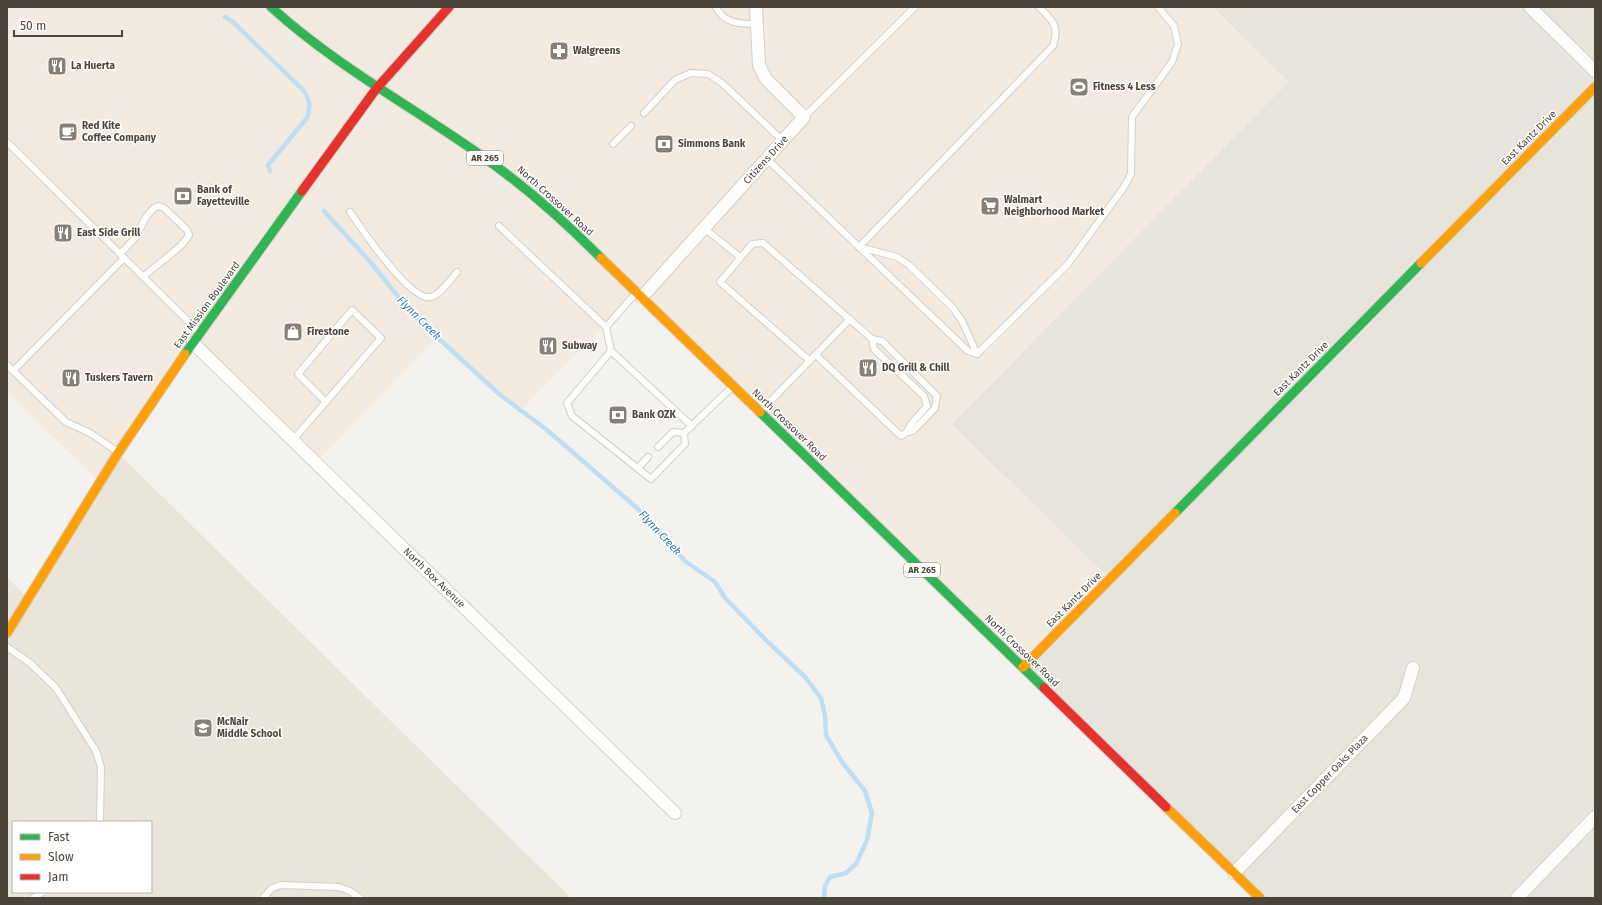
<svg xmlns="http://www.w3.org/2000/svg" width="1602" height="905" viewBox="0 0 1602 905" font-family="'Fira Sans',sans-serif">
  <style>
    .residential { fill: #e7e4dc }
    .commercial { fill: #f3ebdf }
    .education { fill: #eae5da; fill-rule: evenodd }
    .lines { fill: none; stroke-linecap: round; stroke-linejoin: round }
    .stream { stroke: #c0ddf1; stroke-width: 4.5 }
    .lane-casing { stroke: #d2d0cb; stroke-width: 8 }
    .street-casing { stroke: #d2d0cb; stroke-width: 14 }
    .fast-casing { stroke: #d3cfc5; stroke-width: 11 }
    .slow-casing { stroke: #d3cfc5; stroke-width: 11 }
    .jam-casing { stroke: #d3cfc5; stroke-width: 11 }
    .lane { stroke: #fdfdfc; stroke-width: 6 }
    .street { stroke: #fdfdfc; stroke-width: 12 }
    .fast { stroke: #30b455; stroke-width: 9 }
    .slow { stroke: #ff9f0a; stroke-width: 9 }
    .jam { stroke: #e5322d; stroke-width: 9 }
    .labels { text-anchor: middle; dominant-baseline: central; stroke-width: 3; stroke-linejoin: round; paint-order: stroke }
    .shield { fill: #fff; stroke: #817c74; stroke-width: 1 }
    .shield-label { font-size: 9px; font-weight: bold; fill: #4b4439 }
    .poi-label { font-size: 10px; font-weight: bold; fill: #4b4439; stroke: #fff; text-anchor: start }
    .street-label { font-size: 10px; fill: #4b4439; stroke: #fff }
    .water-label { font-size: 11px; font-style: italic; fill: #2e7ab2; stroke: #fff }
  </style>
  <rect width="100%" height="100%" fill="#f4f2ee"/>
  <!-- residential -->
  <polygon class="residential" points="1213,7 1595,7 1595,898 1260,898 1023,667 952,424 1288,82"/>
  <!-- commercial -->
  <polygon class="commercial" points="7,7 1213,7 1288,81 952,424 1110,579 1023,667 637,292 520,411 499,394 437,338 316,462 193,343 100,483 7,392"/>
  <!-- education -->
  <path class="education" d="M118 453 571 898H7V577L28 598ZM13 822H151V892H13Z"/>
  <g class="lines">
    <!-- stream -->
    <g class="stream">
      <path d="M225 17 233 22 303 90C310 100 311 106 307 118L268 165 270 171"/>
      <polyline points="324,211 373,265 411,313 499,394 547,430 637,508 685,561 715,582 725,598 767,641 805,677 821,698 825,716 826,735 842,762 865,791 872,813 867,840 856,864 846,873 830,877 825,886 824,898"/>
    </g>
    <defs>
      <g id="lane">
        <path d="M716 7C724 24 741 24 757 24"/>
        <polyline points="644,113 675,80 691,73 708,74 722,83 783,141"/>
        <polyline points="804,117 915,7"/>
        <polyline points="7,142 199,332"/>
        <polyline points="613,144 631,126"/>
        <polyline points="767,159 968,351 977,354 1068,264 1124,187 1131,174 1132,117 1172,62 1178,44 1174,26 1158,7"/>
        <path d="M350 212C362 229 410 302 431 297 441 294 450 280 457 272"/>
        <polyline points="499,226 606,327 635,294"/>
        <polyline points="704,228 740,257"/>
        <path d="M120 254 135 238 146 217 154 208 159 206 164 208 187 230 189 235C183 248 154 266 143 277"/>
        <polyline points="606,327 611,351 567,403 572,416 651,479 685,444 684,433"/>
        <path d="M872 339 874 349 924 396 927 406C921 414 909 423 907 432"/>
        <polyline points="611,351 692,426"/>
        <path d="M977 354 962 321 953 308 909 265 897 257 859 247 1053 46C1060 26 1053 21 1039 7"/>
        <polyline points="810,361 720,282 752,244 763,243 872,339 882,341 937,396 935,408 913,431 907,432 901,436 816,355"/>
        <polyline points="7,365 66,422 90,433 118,452"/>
        <polyline points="13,371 124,258"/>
        <polyline points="762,410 850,319"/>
        <polyline points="293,440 381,338 352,310 298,374 326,402"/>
        <polyline points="658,447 673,432 684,433 732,387"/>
        <polyline points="638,468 648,457"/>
        <polyline points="7,647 30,663 56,688 96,751 101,767 100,822"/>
        <polyline points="33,898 43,892"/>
        <polyline points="263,898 272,888 281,885 339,887 350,891 360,898"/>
      </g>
      <g id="street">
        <polyline points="1530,7 1595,71"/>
        <polyline points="642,297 804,117 766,79 759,65 756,7"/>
        <polyline points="193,343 675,813"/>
        <polyline points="1234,873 1404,698 1413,668"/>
        <polyline points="1517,898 1595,817"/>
      </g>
      <g id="fast">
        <path d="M271 7C335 65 406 103 476 152 522 183 562 219 601 258"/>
        <polyline points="185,354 302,191"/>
        <polyline points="760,412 1044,688"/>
        <polyline points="1175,513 1421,263"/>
      </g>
      <g id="slow">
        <polyline points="601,258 760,412"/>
        <polyline points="1421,263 1595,87"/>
        <polyline points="7,633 118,453 185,354"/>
        <polyline points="1023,667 1175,513"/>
        <polyline points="1166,807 1260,898"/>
      </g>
      <g id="jam">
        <polyline points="302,191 376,89 449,7"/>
        <polyline points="1044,688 1166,807"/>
      </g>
    </defs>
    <!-- lane casing -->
    <use href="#lane" class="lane-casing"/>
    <!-- street casing -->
    <use href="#street" class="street-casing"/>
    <!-- fast casing -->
    <use href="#fast" class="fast-casing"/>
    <!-- slow casing -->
    <use href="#slow" class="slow-casing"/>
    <!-- jam casing -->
    <use href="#jam" class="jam-casing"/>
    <!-- lane -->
    <use href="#lane" class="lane"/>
    <!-- street -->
    <use href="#street" class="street"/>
    <!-- fast -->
    <use href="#fast" class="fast"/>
    <!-- slow -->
    <use href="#slow" class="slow"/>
    <!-- jam -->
    <use href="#jam" class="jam"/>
  </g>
  <!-- icons -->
  <defs>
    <symbol id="pharmacy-square" viewBox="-11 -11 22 22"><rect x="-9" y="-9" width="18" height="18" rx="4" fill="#868178" stroke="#fff"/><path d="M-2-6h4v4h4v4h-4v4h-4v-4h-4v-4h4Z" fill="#fff"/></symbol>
    <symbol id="restaurant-square" viewBox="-11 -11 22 22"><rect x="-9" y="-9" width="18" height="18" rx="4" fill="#868178" stroke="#fff"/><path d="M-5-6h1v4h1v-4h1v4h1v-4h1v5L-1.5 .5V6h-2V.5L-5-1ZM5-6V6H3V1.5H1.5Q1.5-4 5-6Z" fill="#fff"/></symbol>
    <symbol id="stadium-square" viewBox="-11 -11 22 22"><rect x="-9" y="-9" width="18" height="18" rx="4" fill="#868178" stroke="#fff"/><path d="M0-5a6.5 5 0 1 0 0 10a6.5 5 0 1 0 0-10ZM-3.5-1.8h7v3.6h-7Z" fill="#fff"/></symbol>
    <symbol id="cafe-square" viewBox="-11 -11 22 22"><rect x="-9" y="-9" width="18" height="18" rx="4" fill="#868178" stroke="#fff"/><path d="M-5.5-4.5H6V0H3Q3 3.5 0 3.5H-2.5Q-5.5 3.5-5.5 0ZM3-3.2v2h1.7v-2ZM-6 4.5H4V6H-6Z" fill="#fff"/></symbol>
    <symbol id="bank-square" viewBox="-11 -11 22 22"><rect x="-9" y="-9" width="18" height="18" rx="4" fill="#868178" stroke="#fff"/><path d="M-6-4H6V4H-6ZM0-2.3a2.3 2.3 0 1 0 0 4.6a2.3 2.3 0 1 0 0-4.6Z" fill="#fff"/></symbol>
    <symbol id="supermarket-square" viewBox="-11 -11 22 22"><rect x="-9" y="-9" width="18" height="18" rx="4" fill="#868178" stroke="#fff"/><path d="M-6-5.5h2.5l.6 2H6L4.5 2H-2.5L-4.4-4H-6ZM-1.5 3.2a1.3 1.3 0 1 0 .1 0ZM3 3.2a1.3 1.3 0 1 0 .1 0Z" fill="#fff"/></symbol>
    <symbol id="shop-square" viewBox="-11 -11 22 22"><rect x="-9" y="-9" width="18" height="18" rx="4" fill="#868178" stroke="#fff"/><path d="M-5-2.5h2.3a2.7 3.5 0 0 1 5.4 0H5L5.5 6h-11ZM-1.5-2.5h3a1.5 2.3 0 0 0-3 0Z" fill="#fff"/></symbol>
    <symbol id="school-square" viewBox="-11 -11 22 22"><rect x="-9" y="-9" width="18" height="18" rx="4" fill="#868178" stroke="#fff"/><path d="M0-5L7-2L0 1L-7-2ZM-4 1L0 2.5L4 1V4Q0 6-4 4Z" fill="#fff"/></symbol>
  </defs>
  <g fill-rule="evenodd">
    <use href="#pharmacy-square" x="548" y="40" width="22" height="22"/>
    <use href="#restaurant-square" x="46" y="55" width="22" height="22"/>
    <use href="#stadium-square" x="1068" y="76" width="22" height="22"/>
    <use href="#cafe-square" x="57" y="121" width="22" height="22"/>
    <use href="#bank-square" x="653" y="133" width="22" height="22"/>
    <use href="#bank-square" x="172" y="185" width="22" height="22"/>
    <use href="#supermarket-square" x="979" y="195" width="22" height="22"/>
    <use href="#restaurant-square" x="52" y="222" width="22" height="22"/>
    <use href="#shop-square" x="282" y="321" width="22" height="22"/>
    <use href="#restaurant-square" x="537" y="335" width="22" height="22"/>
    <use href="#restaurant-square" x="857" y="357" width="22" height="22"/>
    <use href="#restaurant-square" x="60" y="367" width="22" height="22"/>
    <use href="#bank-square" x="607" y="404" width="22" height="22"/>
    <use href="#school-square" x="192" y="717" width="22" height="22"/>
  </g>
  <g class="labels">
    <!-- shield labels -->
    <g class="shield">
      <rect x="467" y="151" width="36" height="14" rx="3"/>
      <rect x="904" y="563" width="36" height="14" rx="3"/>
    </g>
    <g class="shield-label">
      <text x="485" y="158">AR 265</text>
      <text x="922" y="570">AR 265</text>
    </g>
    <!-- poi labels -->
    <g class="poi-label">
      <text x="573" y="51">Walgreens</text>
      <text x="71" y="66">La Huerta</text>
      <text x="1093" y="87">Fitness 4 Less</text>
      <text x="82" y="126">Red Kite<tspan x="82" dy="12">Coffee Company</tspan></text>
      <text x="678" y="144">Simmons Bank</text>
      <text x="197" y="190">Bank of<tspan x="197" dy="12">Fayetteville</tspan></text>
      <text x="1004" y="200">Walmart<tspan x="1004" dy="12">Neighborhood Market</tspan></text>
      <text x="77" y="233">East Side Grill</text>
      <text x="307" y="332">Firestone</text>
      <text x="562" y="346">Subway</text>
      <text x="882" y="368">DQ Grill &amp; Chill</text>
      <text x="85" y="378">Tuskers Tavern</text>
      <text x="632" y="415">Bank OZK</text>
      <text x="217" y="722">McNair<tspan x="217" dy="12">Middle School</tspan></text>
    </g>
    <!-- street labels -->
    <g class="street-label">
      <text transform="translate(1529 138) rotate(-45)">East Kantz Drive</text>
      <text transform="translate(766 160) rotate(-48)">Citizens Drive</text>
      <text transform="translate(555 201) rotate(42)">North Crossover Road</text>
      <text transform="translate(207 305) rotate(-54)">East Mission Boulevard</text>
      <text transform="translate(1301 369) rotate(-45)">East Kantz Drive</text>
      <text transform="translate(789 425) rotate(44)">North Crossover Road</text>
      <text transform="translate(434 578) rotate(44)">North Box Avenue</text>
      <text transform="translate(1074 600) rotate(-45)">East Kantz Drive</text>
      <text transform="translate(1022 651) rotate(44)">North Crossover Road</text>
      <text transform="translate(1330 774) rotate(-46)">East Copper Oaks Plaza</text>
    </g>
    <!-- water labels -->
    <g class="water-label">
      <text transform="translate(419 318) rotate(45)">Flynn Creek</text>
      <text transform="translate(660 533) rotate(47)">Flynn Creek</text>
    </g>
  </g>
  <!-- border -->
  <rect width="1602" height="905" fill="none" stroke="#4b4439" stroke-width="16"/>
  <!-- legend -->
  <rect x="12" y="821" width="140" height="72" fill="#ffffff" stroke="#b7b4b0"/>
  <rect x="20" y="834" width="20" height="6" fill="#30b455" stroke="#b7b4b0"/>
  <text x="48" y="841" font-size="12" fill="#4b4439">Fast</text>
  <rect x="20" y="854" width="20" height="6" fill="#ff9f0a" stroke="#b7b4b0"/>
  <text x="48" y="861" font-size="12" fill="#4b4439">Slow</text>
  <rect x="20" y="874" width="20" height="6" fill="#e5322d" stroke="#b7b4b0"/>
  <text x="48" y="881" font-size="12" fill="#4b4439">Jam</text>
  <!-- scale -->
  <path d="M14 30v6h108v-6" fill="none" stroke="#4b4439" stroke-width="2"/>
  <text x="20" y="30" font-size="12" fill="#4b4439" stroke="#ffffff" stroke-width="3" paint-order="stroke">50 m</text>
</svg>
